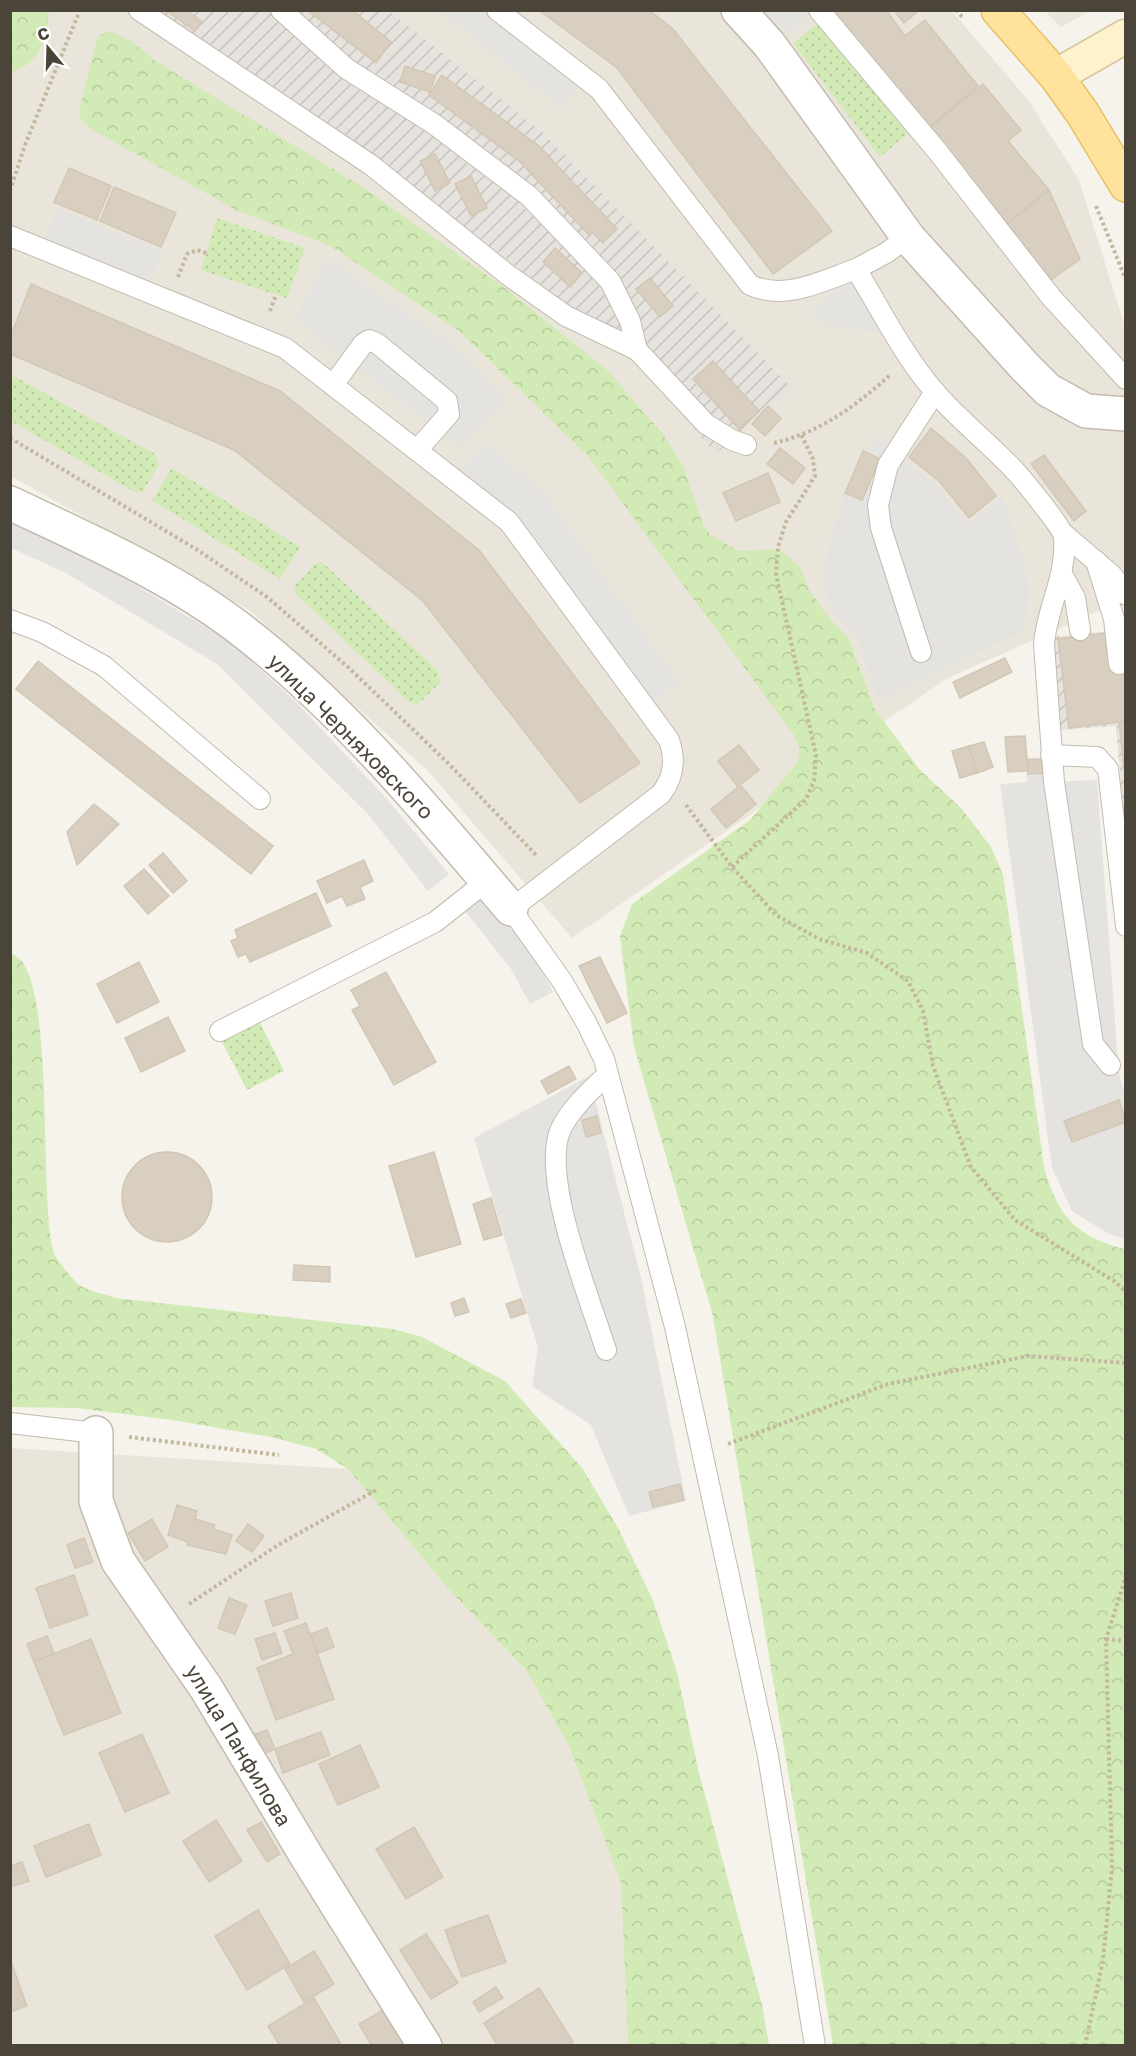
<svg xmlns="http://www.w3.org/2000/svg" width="1136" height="2056" viewBox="0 0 1136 2056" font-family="'Golos Text',sans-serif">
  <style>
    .residential { fill: #eae5da }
    .industrial { fill: url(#industrial-furrows) }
    .grass { fill: url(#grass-dots) }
    .forest { fill: url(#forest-crowns) }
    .parking { fill: #e5e3e0 }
    .building { fill: #d8cfc1; stroke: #d3c7b4; stroke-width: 1.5 }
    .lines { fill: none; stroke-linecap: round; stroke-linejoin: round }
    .service-casing { stroke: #c2bbae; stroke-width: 22 }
    .minor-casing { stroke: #c2bbae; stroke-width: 36 }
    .secondary-casing { stroke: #d6c79b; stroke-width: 36 }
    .primary-casing { stroke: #e6c16a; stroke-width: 36 }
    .path { stroke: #c4b79f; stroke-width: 4; stroke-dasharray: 3 3; stroke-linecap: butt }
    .service { stroke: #fff; stroke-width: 20 }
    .minor { stroke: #fff; stroke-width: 33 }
    .secondary { stroke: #fff3cd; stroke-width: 33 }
    .primary { stroke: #ffe39c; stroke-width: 33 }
    .labels { text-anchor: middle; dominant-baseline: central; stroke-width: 4.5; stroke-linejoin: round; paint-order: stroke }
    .street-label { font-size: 21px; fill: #4b4439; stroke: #fff }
  </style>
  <defs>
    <pattern id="industrial-furrows" width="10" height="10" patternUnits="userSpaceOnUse" patternTransform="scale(1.5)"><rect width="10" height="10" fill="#e6e2dd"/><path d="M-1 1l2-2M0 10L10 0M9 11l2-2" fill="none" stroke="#c7c3be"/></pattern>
    <pattern id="grass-dots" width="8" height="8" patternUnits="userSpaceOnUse" patternTransform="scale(1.5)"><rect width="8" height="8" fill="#d2eab5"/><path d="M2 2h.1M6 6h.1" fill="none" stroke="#b6ca9c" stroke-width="1.8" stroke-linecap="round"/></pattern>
    <pattern id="forest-crowns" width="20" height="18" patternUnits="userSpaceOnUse" patternTransform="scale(1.5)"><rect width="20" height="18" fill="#d2eab5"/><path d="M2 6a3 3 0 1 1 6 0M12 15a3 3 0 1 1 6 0" fill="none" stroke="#b6ca9c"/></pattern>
  </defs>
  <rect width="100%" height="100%" fill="#f6f3ec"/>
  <!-- residential -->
  <g class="residential">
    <polygon points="11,11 952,11 1028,100 1079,180 1125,327 1125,599 946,679 572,938 429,772 249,610 11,476"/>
    <polygon points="1045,11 1090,11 1061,27"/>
    <polygon points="10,1448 348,1469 453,1594 526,1670 569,1746 621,1883 628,2045 11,2045"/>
  </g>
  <!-- industrial -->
  <g class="industrial">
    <polygon points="154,11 389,11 542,132 792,388 715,454 638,358 318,117"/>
    <polygon points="1125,625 1125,831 1116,726 1060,730 1052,637 1110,631"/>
  </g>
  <!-- grass -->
  <g class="grass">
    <polygon points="817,24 911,131 880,157 793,43"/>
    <polygon points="217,218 305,248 287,298 201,270"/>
    <polygon points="15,377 155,454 159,465 143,491 135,492 11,421 11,378"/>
    <polygon points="172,468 300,547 280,579 152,500"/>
    <polygon points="322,562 438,671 440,683 418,704 410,703 295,593 294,587 316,563"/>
    <polygon points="259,1021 284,1071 247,1090 221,1040"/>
  </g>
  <!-- forest -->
  <g class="forest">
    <path d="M10 11H49C48 36 38 66 11 72Z"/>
    <path d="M106 31C127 35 141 49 157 62L361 186 505 288 607 370 663 434 683 466 703 525 711 535 738 551 780 549 800 567 810 591 830 619 849 639 874 708 920 770 961 808 991 847 1003 875 1044 1167C1057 1215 1076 1237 1125 1249V2045H833L713 1316 634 1047 620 936 632 904 751 819 797 763 800 750 794 735 588 456 459 331 331 246 238 211 91 129 81 120 79 112 97 38Z"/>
    <path d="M11 954C59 964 36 1207 55 1255 59 1263 74 1282 81 1286 91 1292 106 1294 116 1298L393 1329 422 1337 505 1381 583 1469 618 1528 652 1598 677 1672 699 1773 762 2005 769 2045H628L621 1883 569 1746 526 1670 453 1594 348 1469 316 1449 271 1437 172 1420 76 1408 11 1407Z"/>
  </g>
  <!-- parking -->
  <g class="parking">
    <polygon points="439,11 480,11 578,87 562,108"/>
    <polygon points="765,11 803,11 809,17 787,35"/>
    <polygon points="57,208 163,251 151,281 45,238"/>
    <polygon points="328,259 456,348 506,400 460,447 294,319"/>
    <polygon points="851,281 883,333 822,325 811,308"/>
    <polygon points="878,437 938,487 968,524 1002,495 1026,570 1030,594 1023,631 878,701 857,636 833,613 823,584 829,545 845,493 862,500 880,459 863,451"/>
    <polygon points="486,442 543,492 679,683 653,701 517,516 461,469"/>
    <polygon points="11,519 77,550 232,643 298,704 387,799 449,874 428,891 368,814 217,664 64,572 11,548"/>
    <polygon points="1049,757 1050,782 1097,780 1119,1074 1125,1094 1125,1239 1109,1234 1072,1211 1052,1168 1000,784 1027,782 1027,758"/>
    <polygon points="487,894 536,958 553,992 530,1004 511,969 465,911"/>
    <polygon points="589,1076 641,1278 686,1501 629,1516 591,1425 532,1386 538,1348 474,1138"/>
  </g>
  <!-- building -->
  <g class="building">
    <polygon points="186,10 202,22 195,31 167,11"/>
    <polygon points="307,10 352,10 391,42 376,63"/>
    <polygon points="539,10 649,10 673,29 832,231 773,274 617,68"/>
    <polygon points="836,10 886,10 905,36 925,20 978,86 928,129 833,13"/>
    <polygon points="894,10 913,10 916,13 904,23"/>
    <polygon points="405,66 435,76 430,92 400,82"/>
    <polygon points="442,75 539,146 617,229 603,243 592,232 589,235 519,161 429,95"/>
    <polygon points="983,84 1021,130 1008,141 1049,190 1007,224 928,129"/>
    <polygon points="435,154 450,183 435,191 420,161"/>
    <polygon points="69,168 111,186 97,220 54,202"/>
    <polygon points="471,176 487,208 471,216 455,184"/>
    <polygon points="114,187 176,213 161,247 100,221"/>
    <polygon points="1049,190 1080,259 1051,280 1007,224"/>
    <polygon points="555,248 582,273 570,287 543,262"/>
    <polygon points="650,278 673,306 660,317 636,289"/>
    <polygon points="31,284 280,391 479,550 640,763 580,803 423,601 234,450 10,354 10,338"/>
    <polygon points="713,361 759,411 739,429 693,379"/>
    <polygon points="768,406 781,418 765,436 752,424"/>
    <polygon points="931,428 967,459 996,496 969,518 940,482 909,457"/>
    <polygon points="780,448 805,468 793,484 767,464"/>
    <polygon points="863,451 880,459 862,500 845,493"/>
    <polygon points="1044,455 1086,511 1074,521 1031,464"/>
    <polygon points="768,473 780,502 736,521 723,493"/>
    <polygon points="1106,633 1111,670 1126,668 1126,721 1069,728 1058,639"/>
    <polygon points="1005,658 1012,672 960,698 953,682"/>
    <polygon points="38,661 273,846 251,874 16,689"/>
    <polygon points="1126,721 1126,786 1119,722"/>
    <polygon points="1025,736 1028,771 1008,772 1005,737"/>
    <polygon points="984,742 993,767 977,773 969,746"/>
    <polygon points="739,745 759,770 740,785 756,804 726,828 711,809 738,787 718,761"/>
    <polygon points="969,746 977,773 960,778 952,751"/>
    <polygon points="1046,759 1046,773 1028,774 1028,760"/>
    <polygon points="94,804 119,824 77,865 67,832"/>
    <polygon points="163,853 187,881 173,893 149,865"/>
    <polygon points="364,860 373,881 360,887 365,899 347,906 342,896 327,903 317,881"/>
    <polygon points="144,869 169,896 148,914 124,886"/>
    <polygon points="316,893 331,926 250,962 246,954 238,957 231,941 238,938 235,930"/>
    <polygon points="600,957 627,1013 607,1023 579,966"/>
    <polygon points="139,962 159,1002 117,1023 97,984"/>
    <polygon points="386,972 436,1062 394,1085 352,1010 360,1006 351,990"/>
    <polygon points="168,1017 185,1051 141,1072 125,1038"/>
    <polygon points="569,1066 576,1079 548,1094 541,1081"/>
    <polygon points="1119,1100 1126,1122 1072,1142 1064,1121"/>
    <polygon points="597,1116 601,1133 586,1137 582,1120"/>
    <polygon points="434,1152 461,1244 416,1257 389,1166"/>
    <circle cx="167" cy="1197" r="45"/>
    <polygon points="491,1198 502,1235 484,1240 473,1204"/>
    <polygon points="294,1265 330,1267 330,1282 293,1280"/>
    <polygon points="464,1298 469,1312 455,1316 451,1303"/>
    <polygon points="521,1299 526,1313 511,1318 506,1304"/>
    <polygon points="680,1484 684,1500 653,1507 649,1492"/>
    <polygon points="177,1505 197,1511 195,1519 215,1525 213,1529 232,1535 226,1554 187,1545 188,1542 168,1535"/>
    <polygon points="152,1519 168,1547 145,1561 128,1533"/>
    <polygon points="248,1524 264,1536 252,1552 236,1541"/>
    <polygon points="84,1538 93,1562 75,1568 67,1545"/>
    <polygon points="74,1575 88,1615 50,1628 36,1588"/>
    <polygon points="291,1593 298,1618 273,1626 265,1601"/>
    <polygon points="229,1598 247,1605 235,1634 218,1628"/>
    <polygon points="306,1623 334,1699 276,1720 257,1668 293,1654 284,1631"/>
    <polygon points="327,1628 334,1647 318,1653 311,1634"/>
    <polygon points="275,1633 282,1653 262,1660 255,1639"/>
    <polygon points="47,1636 54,1653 34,1662 27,1644"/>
    <polygon points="91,1639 121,1713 64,1735 34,1662"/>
    <polygon points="267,1730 275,1749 260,1755 253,1735"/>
    <polygon points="321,1732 330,1755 283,1773 275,1749"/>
    <polygon points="142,1734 169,1793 125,1812 99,1753"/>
    <polygon points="360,1745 379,1787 338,1805 319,1764"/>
    <polygon points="216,1820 242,1861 209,1882 183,1841"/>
    <polygon points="261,1822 280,1854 267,1862 247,1830"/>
    <polygon points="89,1824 101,1855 46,1877 34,1846"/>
    <polygon points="414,1827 443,1877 406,1899 376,1849"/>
    <polygon points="22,1862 29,1881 10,1887 10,1866"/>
    <polygon points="258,1910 290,1964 247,1990 215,1936"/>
    <polygon points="488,1915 506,1962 462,1977 445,1930"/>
    <polygon points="426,1934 458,1983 431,1999 400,1950"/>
    <polygon points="314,1951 334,1984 304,2002 285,1969"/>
    <polygon points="10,1959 27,2006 10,2012"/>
    <polygon points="496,1987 503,1998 479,2012 473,2002"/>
    <polygon points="539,1988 573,2042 568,2046 498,2046 484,2023"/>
    <polygon points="314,1998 342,2046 280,2046 268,2026"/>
    <polygon points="385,2009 407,2045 372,2046 359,2024"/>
  </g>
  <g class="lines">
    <defs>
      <g id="service">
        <polyline points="139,10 371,165 508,275 566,316 637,350"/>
        <polyline points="281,10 347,69 434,124 529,196 610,281 630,321 637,350 706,424 732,440 746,445"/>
        <path d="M497 10 599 89 750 285C785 301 822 281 856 269"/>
        <polyline points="819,10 938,152 1051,297 1126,379"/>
        <path d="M10 236 285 348 509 522 669 740C676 760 674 777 661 794L511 909 562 981 586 1022 604 1059 623 1130 675 1327 768 1756 815 2046"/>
        <path d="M908 237 886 253 856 269C881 310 903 355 935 392 959 420 990 444 1016 472 1024 481 1063 528 1064 537 1067 578 1047 606 1044 644L1054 782 1093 1044 1110 1065"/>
        <polyline points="333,385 363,344 369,340 378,344 447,401 449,414 417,450"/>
        <polyline points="1064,534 1112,575 1126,595"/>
        <polyline points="1096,561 1114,619 1119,664"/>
        <polyline points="1062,574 1075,598 1080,630"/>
        <polyline points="10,620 42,632 104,666 260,799"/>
        <polyline points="921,652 881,528 878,505 888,465 935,392"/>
        <polyline points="1051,755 1097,757 1108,769 1126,926"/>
        <polyline points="220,1031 435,922 487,881"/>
        <path d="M606 1350C590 1299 541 1180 560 1131 569 1110 591 1090 607 1075"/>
        <polyline points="10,1423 96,1433"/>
      </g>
      <g id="minor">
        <polyline points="738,10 769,44 908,237 1025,367 1048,390 1086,411 1126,414"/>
        <path d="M10 503C90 541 175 578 244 632 346 711 428 812 511 909"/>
        <polyline points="96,1433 96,1501 118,1561 206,1688 307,1857 425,2046"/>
      </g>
      <polyline id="secondary" points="1056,76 1126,36"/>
      <polyline id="primary" points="998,10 1056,76 1083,114 1126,185"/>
    </defs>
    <!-- service casing -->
    <use href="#service" class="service-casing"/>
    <!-- minor casing -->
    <use href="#minor" class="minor-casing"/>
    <!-- secondary casing -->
    <use href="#secondary" class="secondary-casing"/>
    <!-- primary casing -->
    <use href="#primary" class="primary-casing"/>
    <!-- path -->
    <g class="path">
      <polyline points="956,10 964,19"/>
      <polyline points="10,191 25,145 80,10"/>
      <polyline points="1096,206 1126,280"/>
      <polyline points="178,277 187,254 197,250 206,253"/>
      <polyline points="270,311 276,295"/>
      <polyline points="10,438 196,549 267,597 349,668 450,765 536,855"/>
      <path d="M774 443C819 433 856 406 890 375"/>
      <polyline points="686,805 732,867 776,915 819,939 867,953 908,981 923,1011 933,1066 971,1167 1015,1220 1114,1281 1126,1292"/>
      <polyline points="732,867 806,799 814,781 816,755 776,574 778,547 786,522 815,476 813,459 801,434"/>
      <polyline points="129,1437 279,1455"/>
      <polyline points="728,1444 888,1384 1028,1356 1126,1363"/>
      <polyline points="189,1604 278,1545 378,1489"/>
      <polyline points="1106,1639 1126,1641"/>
      <polyline points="1085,2046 1103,1960 1112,1867 1106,1639 1126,1576"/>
    </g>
    <!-- service -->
    <use href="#service" class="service"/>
    <!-- minor -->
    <use href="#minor" class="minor"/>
    <!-- secondary -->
    <use href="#secondary" class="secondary"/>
    <!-- primary -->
    <use href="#primary" class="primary"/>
  </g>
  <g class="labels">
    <!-- street labels -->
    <g class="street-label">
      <text transform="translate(351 736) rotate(45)">улица Черняховского</text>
      <text transform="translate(239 1745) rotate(59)">улица Панфилова</text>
    </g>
  </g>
  <!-- border -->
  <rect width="1136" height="2056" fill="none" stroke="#4b4439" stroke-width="24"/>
  <!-- north arrow -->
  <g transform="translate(48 48) rotate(341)" stroke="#ffffff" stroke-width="4.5" paint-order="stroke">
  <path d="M0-4.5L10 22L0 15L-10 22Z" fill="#4b4439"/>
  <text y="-9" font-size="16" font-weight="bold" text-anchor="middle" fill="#4b4439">С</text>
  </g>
</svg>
